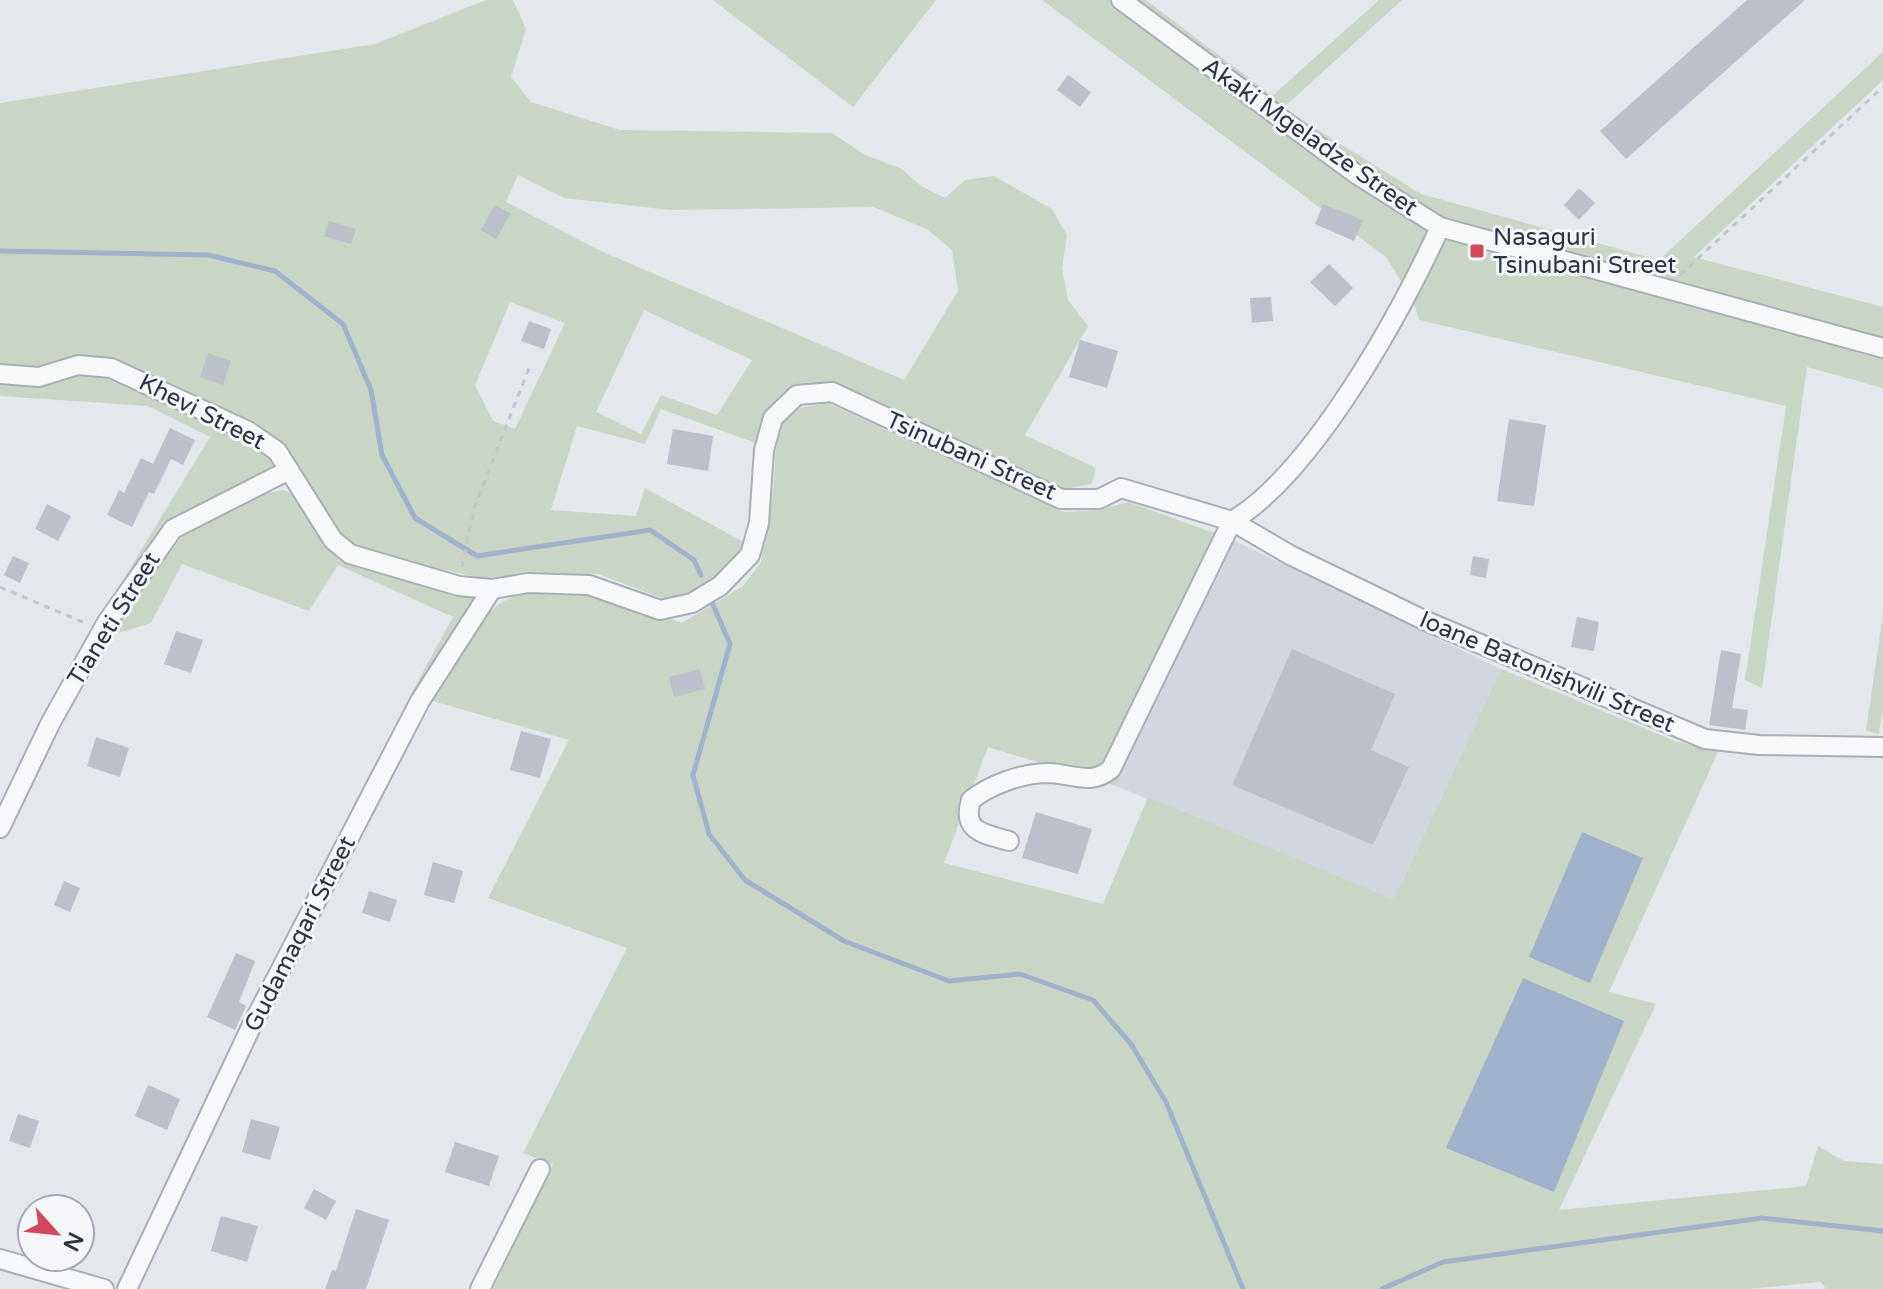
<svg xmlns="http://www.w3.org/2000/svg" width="1883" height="1289" viewBox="0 0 1883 1289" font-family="'Varela Round',sans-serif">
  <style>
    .built { fill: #d2d6de }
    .green { fill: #c9d6c5; fill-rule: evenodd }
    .water { fill: #9fb4cc }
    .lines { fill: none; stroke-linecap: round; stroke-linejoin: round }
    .stream { stroke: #9fb4cc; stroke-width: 5 }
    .building { fill: #bbc0ca }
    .minor-casing { stroke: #a9aeb7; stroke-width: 22 }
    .path { stroke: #c2c5cb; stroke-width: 3; stroke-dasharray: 6 6; stroke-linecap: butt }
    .minor { stroke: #f7f8fa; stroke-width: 18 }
    .poi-dot { fill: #d1495b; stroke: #f4f6f9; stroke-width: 3 }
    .labels { text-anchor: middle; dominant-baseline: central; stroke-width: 6; stroke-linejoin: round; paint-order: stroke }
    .street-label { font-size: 24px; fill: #2b3445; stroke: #f4f6f9 }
    .poi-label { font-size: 24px; fill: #2b3445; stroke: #f4f6f9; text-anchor: start }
  </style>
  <rect width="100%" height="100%" fill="#e4e7ec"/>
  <!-- built -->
  <polygon class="built" points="1231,539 1501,669 1394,901 1116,786"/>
  <!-- green -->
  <g class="green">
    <path d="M486 0H513L526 29 511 77 531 102 620 130 832 133 865 155 902 169 921 186 945 198 965 180 994 176 1052 209 1067 235 1062 269 1068 300 1088 326 1025 435 1096 468 1092 484 1058 490 830 383C784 386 770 399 756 443L661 409 645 444 577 426 551 510 636 516 645 488 747 544 724 573 699 590 684 597 661 598 598 574 483 578 376 557 353 548 333 529 288 453 90 357 77 355 38 367 0 365V103L375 44ZM518 175 564 198 670 210 873 207 927 229 952 250 958 291 904 380 603 252 506 202ZM510 302 565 323 515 429 493 421 475 385ZM644 310 752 360 717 415 661 395 641 434 596 412Z"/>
    <polygon points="713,0 936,0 853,107"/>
    <polygon points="1042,0 1146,0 1272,96 1379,0 1402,0 1283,108 1421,194 1659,260 1883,52 1883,80 1694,257 1883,307 1883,388 1807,367 1762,688 1745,680 1786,406 1419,320 1414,303 1386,257"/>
    <polygon points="80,372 108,373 244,435 271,453 280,467 169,524 98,621 210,437 148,406 0,396 0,381"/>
    <path d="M828 403 1064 512 1099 510 1128 502 1231 539 1116 786 988 747 944 863 1103 904 1148 797 1394 900 1501 669 1675 741 1718 752 1609 992 1656 1004 1559 1210 1806 1186 1818 1146 1844 1161 1883 1164V1289H1826L1821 1282 1747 1289H493L553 1164 523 1153 627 948 488 898 569 740 429 700C449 671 467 634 493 609 539 567 631 608 682 623L743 586 761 562 774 484 776 438 784 420 800 408Z"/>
    <polygon points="283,490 304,498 329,548 473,596 475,610 417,692 411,694 453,617 338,565 309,611 182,564 151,623 108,636 176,531 259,494"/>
    <polygon points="1883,614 1883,706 1879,734 1866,731"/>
  </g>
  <!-- water -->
  <g class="water">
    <polygon points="1582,832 1643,858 1590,983 1529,957"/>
    <polygon points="1523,978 1624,1021 1554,1192 1446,1148"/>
  </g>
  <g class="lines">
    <!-- stream -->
    <g class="stream">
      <polyline points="0,251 208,255 275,271 343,324 371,390 382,455 415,518 477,556 650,530 694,560 701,575"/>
      <polyline points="711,600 730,644 693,775 709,834 745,880 844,941 949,981 1020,974 1093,1000 1131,1044 1166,1102 1243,1289"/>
      <polyline points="1382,1289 1443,1262 1762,1218 1883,1231"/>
    </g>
  </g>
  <!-- building -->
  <g class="building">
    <polygon points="1747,0 1805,0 1626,159 1600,131"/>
    <polygon points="1068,75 1091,92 1080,107 1057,90"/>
    <polygon points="1579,188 1595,203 1579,220 1564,205"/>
    <polygon points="1323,204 1363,220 1354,241 1315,224"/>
    <polygon points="495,205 511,214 496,239 481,230"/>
    <polygon points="329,221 356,229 351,244 324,236"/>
    <polygon points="1329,264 1353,288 1335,306 1310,282"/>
    <polygon points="1271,297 1273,321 1252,323 1250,298"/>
    <polygon points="529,321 551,329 544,349 521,341"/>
    <polygon points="1080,340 1118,351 1107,388 1069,377"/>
    <polygon points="208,353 231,361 223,385 200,377"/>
    <polygon points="1509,419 1546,425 1534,506 1497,501"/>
    <polygon points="170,428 195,440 183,465 171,459 154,494 149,492 132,527 107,515 119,490 124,493 141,458 153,464"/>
    <polygon points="673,429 713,436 708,471 667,464"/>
    <polygon points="47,504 71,516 58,541 35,529"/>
    <polygon points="13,556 29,563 20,583 4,575"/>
    <polygon points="1473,556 1489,559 1486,578 1470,575"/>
    <polygon points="1577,617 1599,622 1594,651 1571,647"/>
    <polygon points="176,631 203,640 191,673 164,664"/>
    <polygon points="1292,649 1395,694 1371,750 1409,767 1373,845 1232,785"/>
    <polygon points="1721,650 1741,654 1732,708 1748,710 1745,730 1709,725"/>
    <polygon points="700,669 705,689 674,697 669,677"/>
    <polygon points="521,731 551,739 540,778 510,770"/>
    <polygon points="96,737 129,748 120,777 87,766"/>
    <polygon points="1036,812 1092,829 1078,874 1022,858"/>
    <polygon points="433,862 463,871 454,903 424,895"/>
    <polygon points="64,881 80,888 70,912 54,905"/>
    <polygon points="369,891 397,900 390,922 362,913"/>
    <polygon points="236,953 255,961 239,1002 246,1006 235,1030 207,1017"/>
    <polygon points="148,1085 180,1099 167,1130 135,1116"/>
    <polygon points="18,1114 39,1121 30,1148 9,1141"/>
    <polygon points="251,1119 280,1127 270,1160 242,1152"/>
    <polygon points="455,1142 499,1156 489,1186 445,1172"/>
    <polygon points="314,1189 336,1201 326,1220 304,1208"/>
    <polygon points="356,1209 389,1220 366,1289 325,1289 332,1270 336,1271"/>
    <polygon points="221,1216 258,1226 247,1262 211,1251"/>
  </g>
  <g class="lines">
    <defs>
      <g id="minor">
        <polyline points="1121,0 1356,174 1440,227 1883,348"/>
        <polyline points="0,374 39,377 78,365 111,368 248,431 277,451 333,540 350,554 459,586 492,589 528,583 589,585 660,610 692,603 720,586 750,555 759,523 764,450 773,418 797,395 832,392 1061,499 1099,499 1121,488 1232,521 1290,555 1426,621 1705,739 1759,745 1883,747"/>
        <path d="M1232 521C1312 474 1402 312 1440 227"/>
        <polyline points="0,828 51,722 107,622 173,529 289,470"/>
        <path d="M1009 841C985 834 961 832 971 800 991 784 1023 773 1049 773 1073 774 1091 786 1111 769L1232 521"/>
        <polyline points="0,1259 104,1289"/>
        <polyline points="127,1289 252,1025 420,701 492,589"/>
        <polyline points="480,1289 540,1169"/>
      </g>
    </defs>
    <!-- minor casing -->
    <use href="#minor" class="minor-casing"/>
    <!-- path -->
    <g class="path">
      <polyline points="1680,275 1883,87"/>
      <polyline points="462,567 474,508 531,363"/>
      <polyline points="0,587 85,623"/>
    </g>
    <!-- minor -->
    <use href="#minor" class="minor"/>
  </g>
  <!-- markers -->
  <rect class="poi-dot" x="1469" y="243" width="16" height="16" rx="4"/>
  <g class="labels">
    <!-- street labels -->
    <g class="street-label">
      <text transform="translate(1310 137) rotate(35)">Akaki Mgeladze Street</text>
      <text transform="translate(202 412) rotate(27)">Khevi Street</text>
      <text transform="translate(971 456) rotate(24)">Tsinubani Street</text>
      <text transform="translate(114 619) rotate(-58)">Tianeti Street</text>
      <text transform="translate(1547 672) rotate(23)">Ioane Batonishvili Street</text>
      <text transform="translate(300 934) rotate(-63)">Gudamaqari Street</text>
    </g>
    <!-- poi labels -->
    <g class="poi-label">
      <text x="1493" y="237">Nasaguri<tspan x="1493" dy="28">Tsinubani Street</tspan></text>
    </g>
  </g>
  <!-- north arrow -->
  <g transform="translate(56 1233) rotate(117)"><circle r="38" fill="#f4f6f9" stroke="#a4a8b1" stroke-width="2"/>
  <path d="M0-6L14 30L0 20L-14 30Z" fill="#d1495b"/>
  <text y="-12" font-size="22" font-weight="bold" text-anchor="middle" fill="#2b3445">N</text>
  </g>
</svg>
